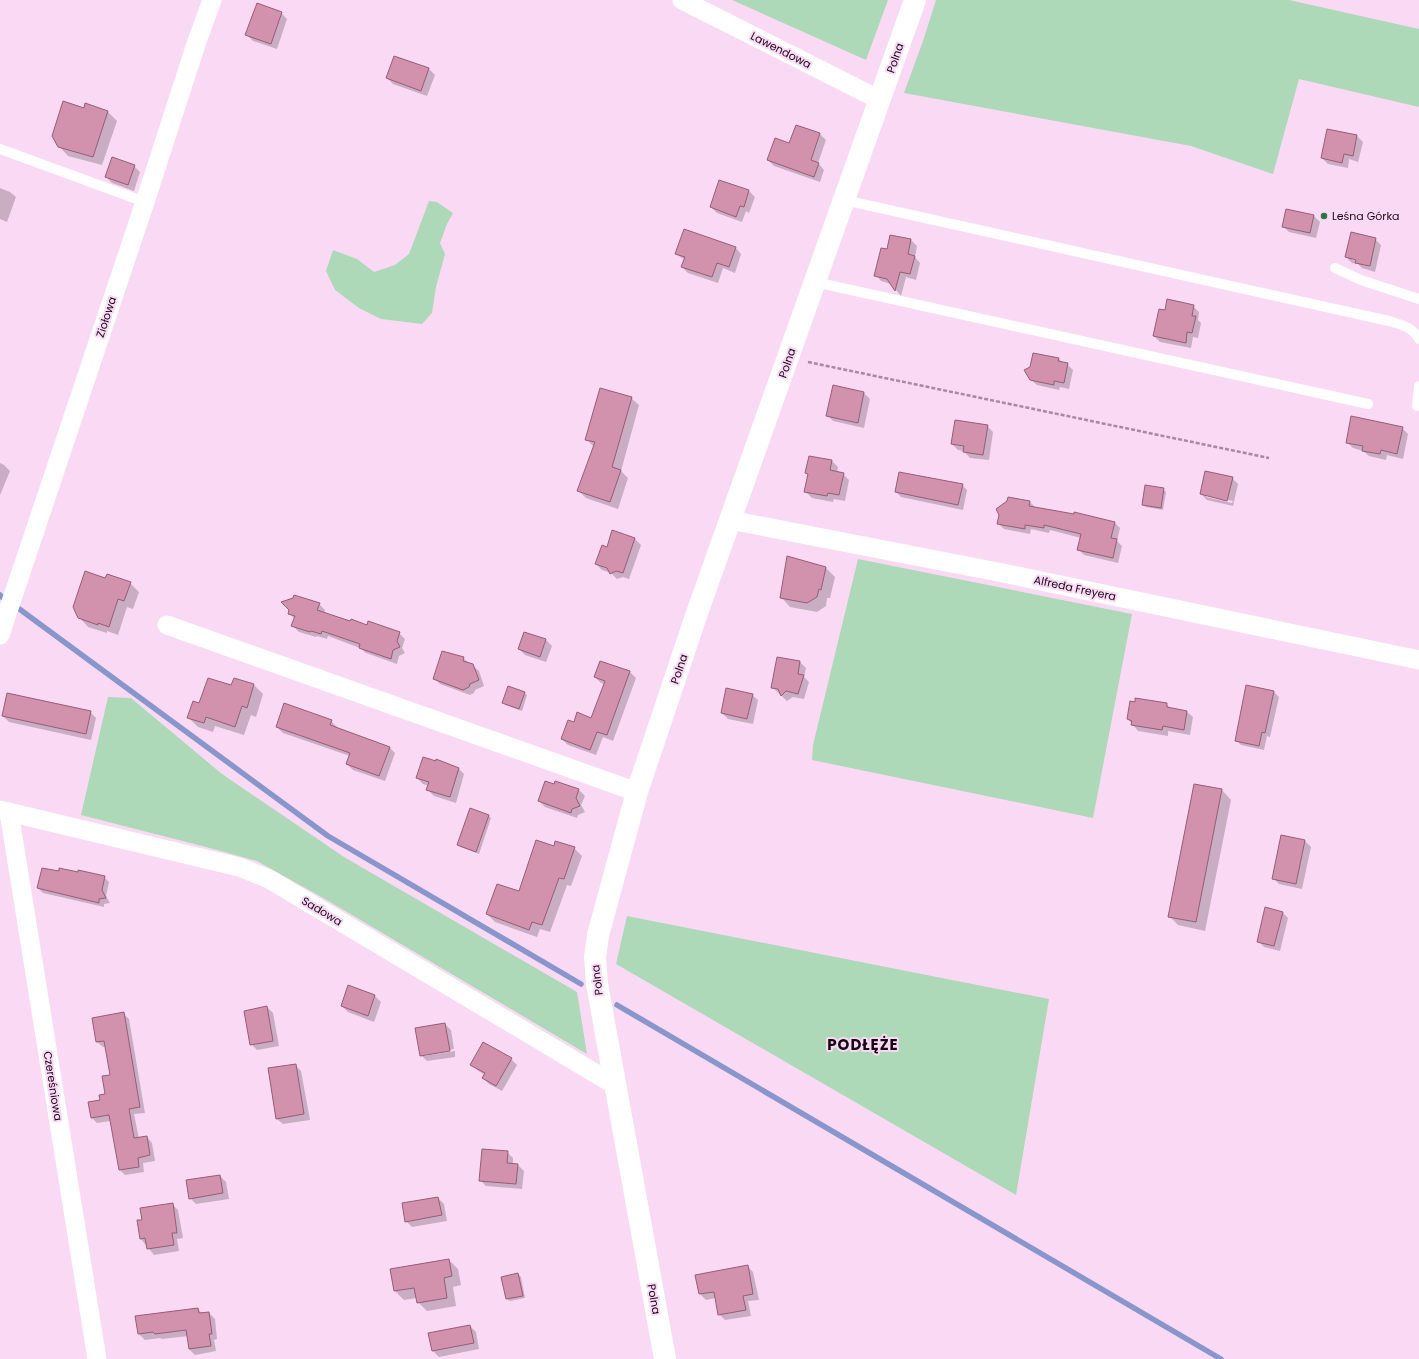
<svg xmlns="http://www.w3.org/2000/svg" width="1419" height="1359" viewBox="0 0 1419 1359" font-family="Poppins,sans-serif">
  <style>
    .green { fill: #add9b8 }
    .shadow { fill: #0003; fill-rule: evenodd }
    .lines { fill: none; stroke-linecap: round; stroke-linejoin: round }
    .stream { stroke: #8896cc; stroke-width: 5.5 }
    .building { fill: #d292ad; stroke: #975c76 }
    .path { stroke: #a58aa0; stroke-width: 2.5; stroke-dasharray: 4 2; stroke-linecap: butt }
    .lane { stroke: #fff; stroke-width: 10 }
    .street { stroke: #fff; stroke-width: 19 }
    .secondary { stroke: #fff; stroke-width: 22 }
    .poi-dot { fill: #297746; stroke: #fad9f4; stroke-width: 1.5 }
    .labels { text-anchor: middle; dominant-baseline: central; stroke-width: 4; stroke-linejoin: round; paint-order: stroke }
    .street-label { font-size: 11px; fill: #180716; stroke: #fad9f4 }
    .poi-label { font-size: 11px; fill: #180716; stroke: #fad9f4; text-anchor: start }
    .district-label { font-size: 15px; font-weight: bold; letter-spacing: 1px; fill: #180716; stroke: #fad9f4 }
  </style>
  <rect width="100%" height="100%" fill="#fad9f4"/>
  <!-- green -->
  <g class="green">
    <polygon points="732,0 888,0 866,60"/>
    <polygon points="936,0 1289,0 1419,29 1419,107 1299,79 1273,174 1191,146 904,93 923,41"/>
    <polygon points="429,201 437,202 453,213 447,224 440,243 445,254 436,287 432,313 422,324 381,319 359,308 335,290 326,271 333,250 357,259 374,272 395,265 409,254"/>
    <polygon points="858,559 1132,614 1093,818 812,760 813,745"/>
    <polygon points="108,697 131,698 222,774 344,857 577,992 587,1054 325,899 257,861 206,847 81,815"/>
    <polygon points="627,916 1049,999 1016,1195 616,964"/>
  </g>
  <!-- shadow -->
  <g class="shadow">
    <polygon points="281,13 287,19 277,49 253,41 247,35"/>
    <polygon points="429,69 435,75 427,96 393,84 387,78"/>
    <polygon points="108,112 117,121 102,165 68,156 59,146"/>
    <polygon points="796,126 820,134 826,140 818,163 824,170 820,182 774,166 768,160 790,144"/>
    <polygon points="1328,130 1357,136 1363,142 1358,162 1349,159 1348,168 1328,164 1322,158"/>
    <polygon points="134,166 140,172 134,191 112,183 106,177"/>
    <polygon points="720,182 749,191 755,197 749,213 746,211 742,222 717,213 711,207"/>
    <polygon points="0,188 10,192 16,197 7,222 0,219"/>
    <polygon points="1314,216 1320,222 1316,238 1289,232 1283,226"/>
    <polygon points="891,236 911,240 917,246 915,257 920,263 916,280 906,277 901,296 891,284 881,281 876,275 888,250"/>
    <path d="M1375 239 1381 245 1375 272 1362 268 1358 264 1352 263 1346 257ZM1352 258 1360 262 1352 260Z"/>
    <polygon points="736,248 741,254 735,273 723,268 718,283 688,273 682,267 685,260 676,254"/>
    <polygon points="1193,306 1199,312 1198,320 1201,323 1198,338 1193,337 1191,348 1160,342 1154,336 1166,311"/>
    <polygon points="1033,354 1059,359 1063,363 1067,364 1073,370 1069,389 1060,387 1059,390 1037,385 1030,379 1031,367"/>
    <polygon points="833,387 864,393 870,399 864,428 833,421 827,415"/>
    <polygon points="631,398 639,405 621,471 628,478 618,509 586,498 579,491 594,447 586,439"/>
    <polygon points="987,426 993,432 989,460 970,458 964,451 958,450 952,444"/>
    <polygon points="1402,428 1408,434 1403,459 1387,455 1386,460 1369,456 1363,451 1353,448 1347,442"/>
    <polygon points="832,461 838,467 837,473 843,474 849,480 845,501 834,499 833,502 812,498 806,492 809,475 806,473"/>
    <polygon points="0,463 4,465 10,471 0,495"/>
    <path d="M1232 478 1238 484 1233 506 1207 500 1201 494ZM1206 495 1233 501 1232 503 1206 497Z"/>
    <polygon points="962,485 967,490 963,510 901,497 896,492"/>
    <polygon points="1163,489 1166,492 1163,510 1146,507 1143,505"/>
    <polygon points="1030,502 1035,507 1115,523 1120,528 1117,541 1122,546 1118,563 1084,555 1079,550 1081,538 1050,530 1049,533 1031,529 1030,534 1004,529 999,524"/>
    <polygon points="613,531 635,539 641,545 629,579 623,577 617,579 611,573 602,570 596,564 607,548"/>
    <polygon points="826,568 835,577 830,598 827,598 826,606 817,612 790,607 781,597"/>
    <polygon points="105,580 130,583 139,592 133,609 127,607 118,635 107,631 107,633 88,627 79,617"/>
    <polygon points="319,604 325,610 324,614 399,633 405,639 402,648 405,653 399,656 397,664 366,653 360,648 328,636 327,639 317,636 316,637 299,632 293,626 295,619 289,613"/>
    <polygon points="546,640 552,646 546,662 525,655 519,649"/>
    <polygon points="463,658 479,671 484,686 475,690 474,693 470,695 440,684 434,678"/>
    <polygon points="778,658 800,662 806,668 804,677 809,682 804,699 793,697 787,701 772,687"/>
    <polygon points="600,662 630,672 636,678 613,741 603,737 596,755 568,745 562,739 574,724 592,719 605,684 601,683 595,677"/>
    <polygon points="234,679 254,685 263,694 256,717 251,715 244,735 215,726 213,732 198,727 189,718 200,705 232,686"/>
    <polygon points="524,692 527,695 522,711 506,705 503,702"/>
    <polygon points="1274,692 1279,697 1270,737 1267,736 1264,750 1241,745 1236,740"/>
    <polygon points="752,695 758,700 753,724 728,719 722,713"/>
    <polygon points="1166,704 1171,709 1187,712 1193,717 1190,735 1168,731 1168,736 1138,731 1128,719"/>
    <polygon points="90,712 96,718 91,740 9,722 3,716"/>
    <polygon points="331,721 337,727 336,728 389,747 395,753 385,781 353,770 347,764 350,756 283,733 277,727"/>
    <polygon points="458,768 464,774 456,803 434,796 428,790 429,786 423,784 417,778"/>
    <polygon points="579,790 585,796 581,805 585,812 578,815 577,818 545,807 539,801"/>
    <polygon points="1222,790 1231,800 1205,931 1178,925 1169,916"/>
    <polygon points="488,815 491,818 479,854 461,847 458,845"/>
    <polygon points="1305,841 1311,847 1302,889 1279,884 1273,878"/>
    <polygon points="554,847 574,848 582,856 571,886 567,885 550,932 540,929 537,937 495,922 487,914 520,893"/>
    <polygon points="59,872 104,877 109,882 106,896 110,903 104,904 104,907 43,893 38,888"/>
    <polygon points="1282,912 1288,918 1280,951 1264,947 1258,941"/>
    <polygon points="349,987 375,996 381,1002 374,1022 348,1012 342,1006"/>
    <polygon points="267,1007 273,1013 279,1046 257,1050 251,1044"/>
    <polygon points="123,1013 129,1019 145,1113 134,1114 139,1139 147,1137 152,1143 155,1161 143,1163 144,1172 125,1175 120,1170 111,1121 97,1123 92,1118 107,1095 111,1076 106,1047 103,1047 97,1042"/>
    <polygon points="445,1024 451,1030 454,1049 424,1054 424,1056 455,1051 455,1057 427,1061 421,1055"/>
    <polygon points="511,1059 517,1065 502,1091 489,1084 483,1078 485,1075 477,1070 472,1064"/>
    <polygon points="295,1065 301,1071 310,1120 283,1124 277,1119"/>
    <polygon points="507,1152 513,1158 513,1164 518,1165 524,1171 522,1189 486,1186 480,1180"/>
    <polygon points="220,1176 226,1182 229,1199 196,1204 190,1198"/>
    <polygon points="438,1198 444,1204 447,1221 412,1227 406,1221"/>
    <polygon points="172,1204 178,1210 183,1238 177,1239 179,1251 154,1255 140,1238 143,1220"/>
    <polygon points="449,1260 458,1269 461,1285 453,1287 456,1306 427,1311 418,1302 417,1298 404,1300 395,1291"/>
    <polygon points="747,1266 753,1272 759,1300 748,1301 751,1316 725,1320 719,1314 716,1298 706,1300 700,1294 696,1275"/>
    <polygon points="518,1274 521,1277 525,1298 510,1301 507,1299"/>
    <polygon points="198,1309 203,1314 209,1313 215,1319 217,1339 214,1340 216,1351 195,1355 189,1349 188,1336 162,1339 160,1338 145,1340 139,1334"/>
    <polygon points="470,1326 476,1332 479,1349 439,1357 433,1351"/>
  </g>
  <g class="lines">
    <!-- stream -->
    <g class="stream">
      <polyline points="0,595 3,598"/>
      <polyline points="18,608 328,836 581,984"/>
      <polyline points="617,1005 1221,1359"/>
    </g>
  </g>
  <!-- building -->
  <g class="building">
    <polygon points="257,3 282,12 271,44 245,35"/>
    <polygon points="394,56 429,68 421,91 386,78"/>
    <polygon points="63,101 84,108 85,103 108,111 93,157 58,147 52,136"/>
    <polygon points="796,125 820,133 811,160 819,163 814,177 767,160 775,138 789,143"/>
    <polygon points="1327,129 1357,135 1353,156 1344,154 1342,163 1321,158"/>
    <polygon points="112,157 135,165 128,185 105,177"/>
    <polygon points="719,180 749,190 744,207 740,206 736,217 710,207"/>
    <polygon points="1286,209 1314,215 1310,233 1282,227"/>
    <polygon points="684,229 736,247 729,267 717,263 712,277 681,267 685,257 675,254"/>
    <polygon points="1351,232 1376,238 1370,266 1355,263 1356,260 1345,257"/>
    <polygon points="890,235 911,239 908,254 915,256 910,274 900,272 895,291 887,279 874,276 881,248 887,249"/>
    <polygon points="1167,299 1194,305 1192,316 1196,316 1192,333 1187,332 1186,343 1153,336 1159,309 1165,310"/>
    <polygon points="1033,353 1059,358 1058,361 1068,363 1064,383 1054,381 1054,385 1030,380 1024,370 1030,367"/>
    <polygon points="833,385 864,392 858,423 826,416"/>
    <polygon points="600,388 632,397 612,467 621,470 610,502 577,491 595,442 585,440"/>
    <polygon points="1351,416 1403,427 1397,454 1381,450 1380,454 1362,451 1363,446 1346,443"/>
    <polygon points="955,420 988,425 983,455 963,452 964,446 951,444"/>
    <polygon points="809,456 832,460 830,470 844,473 839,495 828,493 827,496 804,492 808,474 805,473"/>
    <polygon points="1205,471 1233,477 1227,501 1200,494"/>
    <polygon points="899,472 963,484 958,505 895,492"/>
    <polygon points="1145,485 1164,488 1161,508 1142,505"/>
    <polygon points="1008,497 1030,501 1029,506 1074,514 1074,512 1115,522 1111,538 1117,539 1113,558 1077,550 1081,534 1044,525 1044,528 1025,525 1025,529 997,524 999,515 996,509 1007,501"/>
    <polygon points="612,530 635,538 623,573 616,571 610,574 607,568 595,564 602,545 607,547"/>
    <polygon points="787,556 826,567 821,590 819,589 817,597 807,603 780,598"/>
    <polygon points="85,571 105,578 107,574 131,582 124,601 118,599 109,627 98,623 98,625 78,618 73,607"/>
    <polygon points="294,595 320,603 317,610 350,621 351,619 367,625 368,621 400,632 397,641 400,647 393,650 391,659 359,648 360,644 322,631 321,634 311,631 310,632 291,626 295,616 288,614 289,610 281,602 293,598"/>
    <polygon points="524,632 546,639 540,657 518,649"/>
    <polygon points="442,651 464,657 463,661 473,664 479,680 470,684 469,687 463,690 433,679"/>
    <polygon points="777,657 800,661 798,674 804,675 798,694 786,691 781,696 778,689 771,688"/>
    <polygon points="600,661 630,671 607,735 597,732 590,750 561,739 568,720 574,722 577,712 591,718 605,681 594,677"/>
    <polygon points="208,678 231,685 234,678 254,684 247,708 242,706 235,727 206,717 204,723 187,718 193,701 199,703"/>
    <polygon points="1246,685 1274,691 1265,733 1262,732 1259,746 1235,741"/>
    <polygon points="508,686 525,692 519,709 502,703"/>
    <polygon points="726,688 753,694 747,719 721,713"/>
    <polygon points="7,693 91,711 86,734 2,716"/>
    <polygon points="1135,698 1167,703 1167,707 1187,711 1184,730 1163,726 1162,730 1131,725 1132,721 1127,719 1130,701 1135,702"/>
    <polygon points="284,703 332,720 330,725 390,747 379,776 346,764 350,753 276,727"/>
    <polygon points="423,757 436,761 436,759 459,768 450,797 426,790 429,782 416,778"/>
    <polygon points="545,781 554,784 555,781 579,789 576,798 580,806 572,809 571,813 538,801"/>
    <polygon points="1194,784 1222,789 1196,922 1168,917"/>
    <polygon points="470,808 489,815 476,852 457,845"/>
    <polygon points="1281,835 1305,840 1296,884 1272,879"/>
    <polygon points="536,840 554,846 555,841 575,847 564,879 559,878 542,925 532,922 529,930 486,914 497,884 519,891"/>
    <polygon points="42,868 59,871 59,868 78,872 78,870 105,876 102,890 106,898 99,899 99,903 37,888"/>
    <polygon points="1265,907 1283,912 1274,946 1257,942"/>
    <polygon points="348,985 375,995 368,1016 341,1006"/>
    <polygon points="267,1006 273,1041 250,1045 244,1011"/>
    <polygon points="124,1012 140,1107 129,1109 134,1138 147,1136 150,1155 138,1158 139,1167 119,1170 109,1115 91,1118 88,1102 100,1100 99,1095 105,1094 102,1076 110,1075 104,1041 96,1042 92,1018"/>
    <polygon points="445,1023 450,1051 420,1056 415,1028"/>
    <polygon points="483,1042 512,1058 496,1086 482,1078 485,1073 470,1065"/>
    <polygon points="296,1064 304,1114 276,1119 268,1068"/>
    <polygon points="482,1149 508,1151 507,1163 518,1164 516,1184 479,1181"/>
    <polygon points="220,1175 223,1193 189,1199 186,1180"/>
    <polygon points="438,1197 442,1215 405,1222 402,1203"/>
    <polygon points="173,1203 177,1233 172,1233 174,1245 147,1249 145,1238 140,1239 137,1220 142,1220 140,1208"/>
    <polygon points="449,1259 452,1276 444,1278 447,1298 417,1303 414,1288 394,1291 390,1269"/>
    <polygon points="748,1265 753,1294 743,1296 746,1310 718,1315 714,1292 699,1294 695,1275"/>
    <polygon points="518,1273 523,1296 506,1299 501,1277"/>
    <polygon points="198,1308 199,1313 209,1312 212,1334 209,1334 211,1346 189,1349 186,1330 155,1334 153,1332 138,1334 135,1316"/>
    <polygon points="470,1325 474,1343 432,1351 428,1333"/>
  </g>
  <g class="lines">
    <!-- path -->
    <polyline class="path" points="808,362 1269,458"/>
    <!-- lane -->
    <g class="lane">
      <polyline points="0,149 145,202"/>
      <path d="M844 200 1389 321C1402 325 1412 327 1419 339"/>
      <polyline points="1335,268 1361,280 1419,299"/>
      <polyline points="815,282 1368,404"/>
      <polyline points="1417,406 1419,386"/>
    </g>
    <!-- street -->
    <g class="street">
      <polyline points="682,0 880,100"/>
      <polyline points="730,520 1003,573 1419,660"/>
      <polyline points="167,625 637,792"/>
      <polyline points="0,635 145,202 196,44 212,0"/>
      <polyline points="0,810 239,867 269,879 615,1085"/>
      <polyline points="9,812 97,1359"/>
    </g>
    <!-- secondary -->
    <polyline class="secondary" points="665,1359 597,984 595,957 598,935 637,792 697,613 915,0"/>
  </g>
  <!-- markers -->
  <circle class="poi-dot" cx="1324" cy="216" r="4"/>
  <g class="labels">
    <!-- street labels -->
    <g class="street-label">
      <text transform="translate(781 50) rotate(27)">Lawendowa</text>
      <text transform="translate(895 58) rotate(-71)">Polna</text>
      <text transform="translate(106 317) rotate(-72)">Ziołowa</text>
      <text transform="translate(787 363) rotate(-71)">Polna</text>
      <text transform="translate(1075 588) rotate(12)">Alfreda Freyera</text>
      <text transform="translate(679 669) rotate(-71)">Polna</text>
      <text transform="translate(322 911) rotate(31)">Sadowa</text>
      <text transform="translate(597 980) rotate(-97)">Polna</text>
      <text transform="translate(53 1086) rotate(81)">Czereśniowa</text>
      <text transform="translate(654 1299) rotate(80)">Polna</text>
    </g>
    <!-- poi labels -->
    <g class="poi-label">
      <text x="1332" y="216">Leśna Górka</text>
    </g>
    <!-- district labels -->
    <g class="district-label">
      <text x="863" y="1044">PODŁĘŻE</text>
    </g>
  </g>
</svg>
